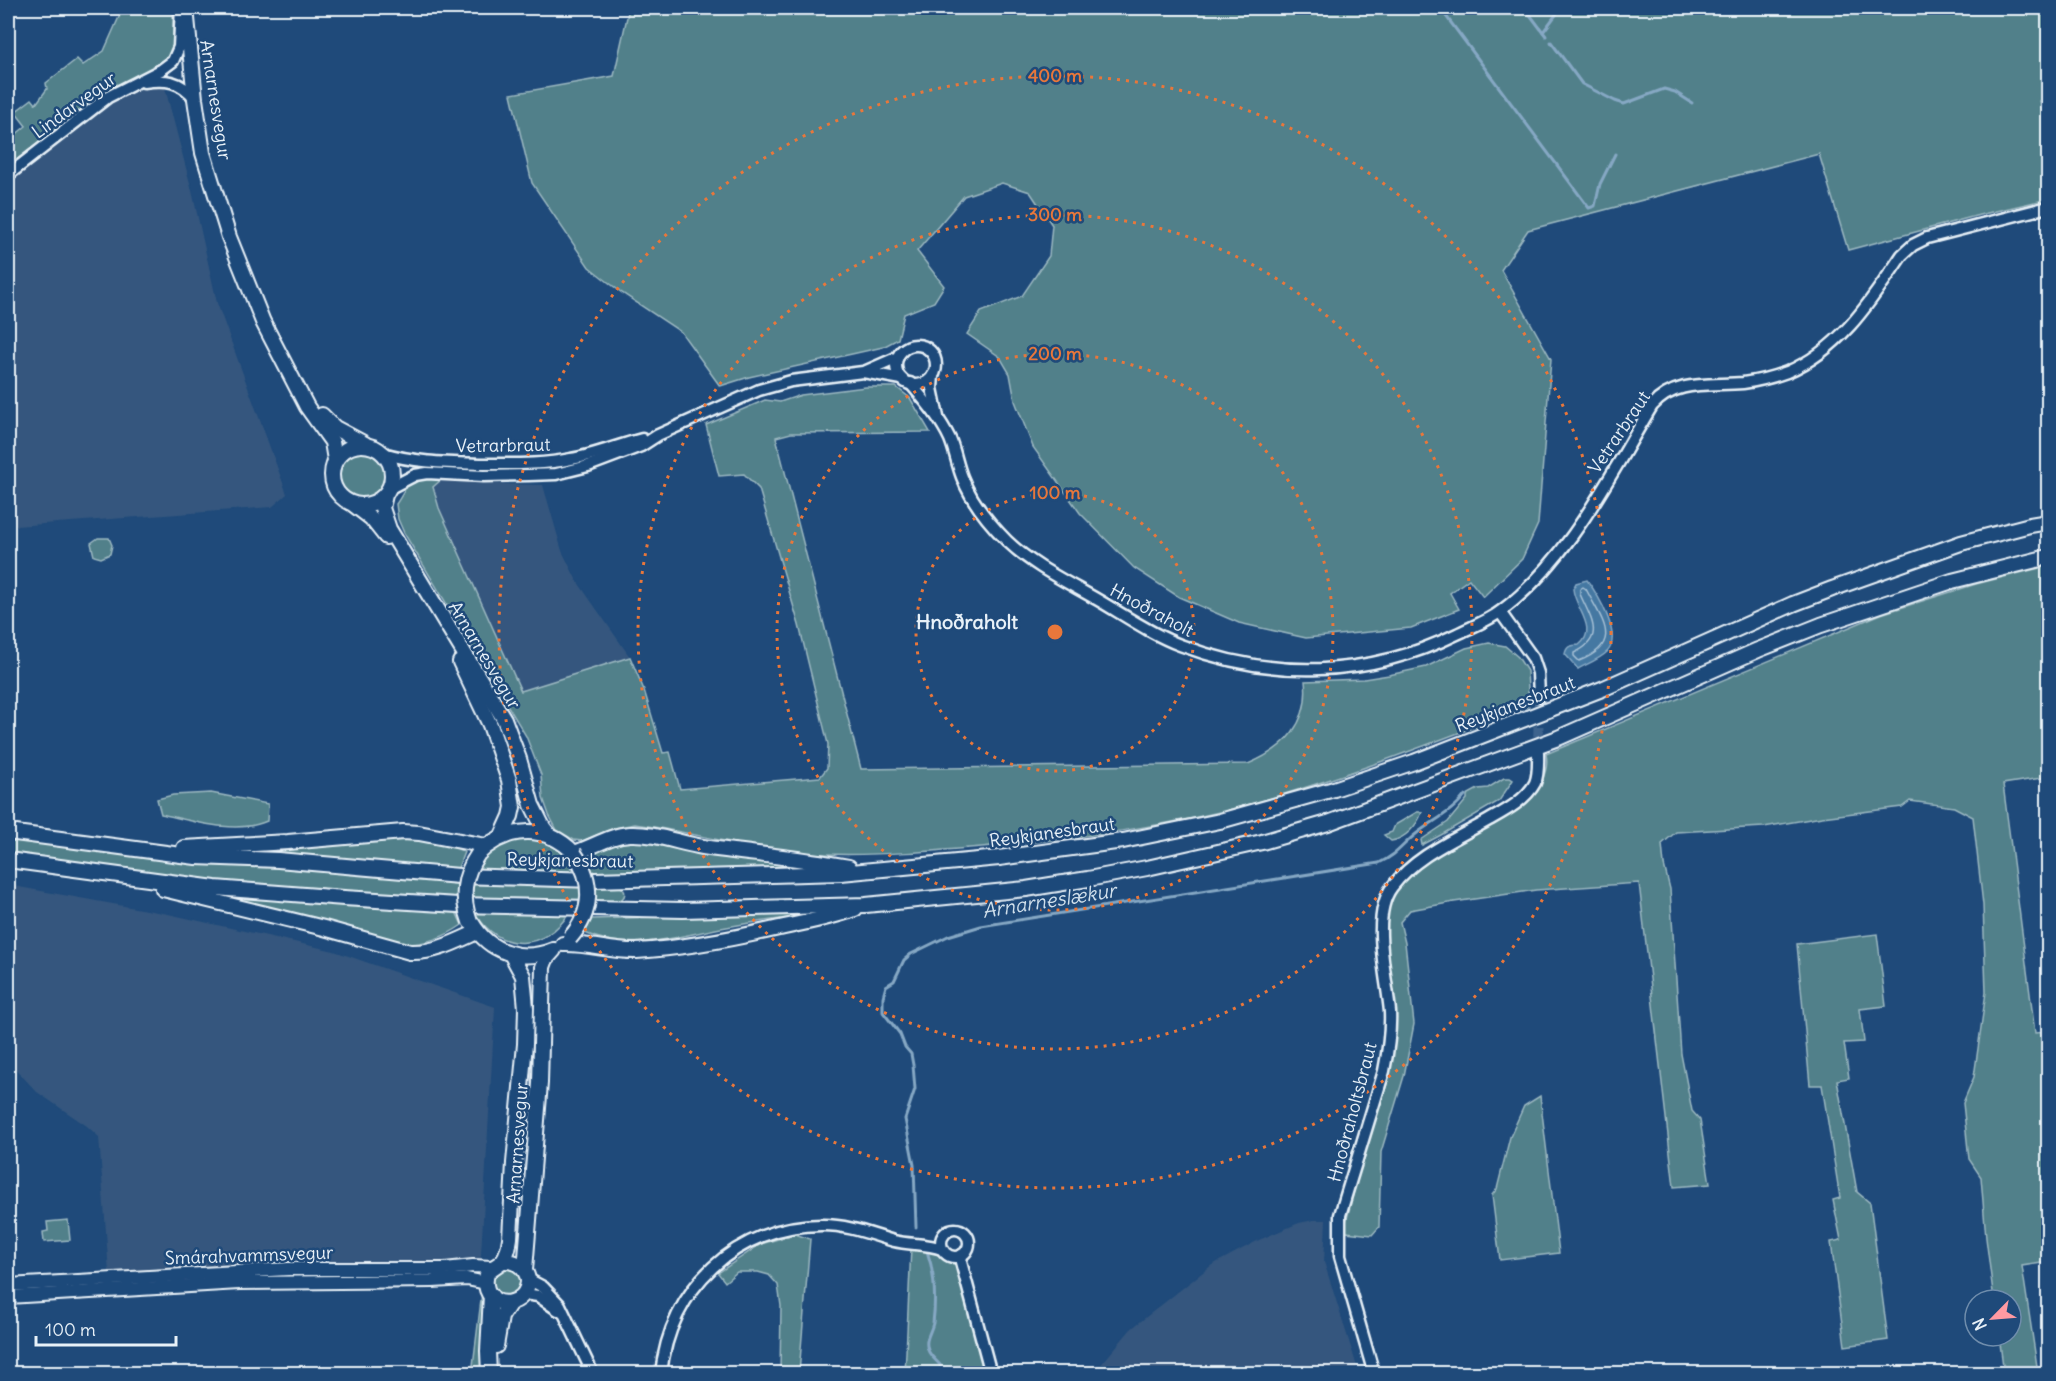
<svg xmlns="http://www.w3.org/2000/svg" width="2056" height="1381" viewBox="0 0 2056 1381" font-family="Delius,sans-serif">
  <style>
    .built { fill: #35577e }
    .green { fill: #51808a; stroke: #9cb8c1; stroke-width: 1.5 }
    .water { fill: #4578a2; stroke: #86a8c4; stroke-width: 1.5 }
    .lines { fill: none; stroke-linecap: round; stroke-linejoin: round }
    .shore { stroke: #a7c1d6; stroke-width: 1.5 }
    .stream { stroke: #86a8c4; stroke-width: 3 }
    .tertiary-tunnel { stroke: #3d638d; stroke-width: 10; stroke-dasharray: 10 5; stroke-linecap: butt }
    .tertiary-casing { stroke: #e8f1f8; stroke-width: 15 }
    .secondary-casing { stroke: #e8f1f8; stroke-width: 16 }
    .primary-casing { stroke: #e8f1f8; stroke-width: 18 }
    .trunk-casing { stroke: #e8f1f8; stroke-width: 18 }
    .tertiary { stroke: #1f4a7a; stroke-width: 10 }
    .secondary { stroke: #1f4a7a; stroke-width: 12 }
    .primary { stroke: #1f4a7a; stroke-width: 14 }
    .trunk { stroke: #1f4a7a; stroke-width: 14 }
    .primary-bridge-casing { stroke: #e8f1f8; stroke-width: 18; stroke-linecap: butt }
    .primary-bridge { stroke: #1f4a7a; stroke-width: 14 }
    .ring { fill: none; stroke: #e8773b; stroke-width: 3; stroke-dasharray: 3 6 }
    .labels { text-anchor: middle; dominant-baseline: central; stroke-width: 5; stroke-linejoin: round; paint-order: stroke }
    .street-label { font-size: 18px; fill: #e8f1f8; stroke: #1f4a7a }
    .neighbourhood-label { font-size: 20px; font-weight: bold; fill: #e8f1f8; stroke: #1f4a7a }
    .water-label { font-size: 20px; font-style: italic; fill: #d0dfeb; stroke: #1f4a7a }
    .centre { fill: #e8773b; stroke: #1f4a7a; stroke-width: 3 }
    .ring-label { font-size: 18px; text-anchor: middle; font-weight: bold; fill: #e8773b; stroke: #1f4a7a; stroke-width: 5; stroke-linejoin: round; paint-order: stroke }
  </style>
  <rect width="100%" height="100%" fill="#1f4a7a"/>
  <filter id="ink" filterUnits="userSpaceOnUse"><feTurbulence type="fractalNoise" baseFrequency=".0167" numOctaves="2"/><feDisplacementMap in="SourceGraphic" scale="12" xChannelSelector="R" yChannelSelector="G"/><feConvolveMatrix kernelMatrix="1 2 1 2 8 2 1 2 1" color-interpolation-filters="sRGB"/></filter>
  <g filter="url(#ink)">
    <!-- built -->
    <g class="built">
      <polygon points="159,65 192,191 217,303 287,494 272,507 16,526 8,498 8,169 99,99"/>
      <polygon points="442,479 508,484 543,485 562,551 577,581 630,657 521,691 439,508 433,487"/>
      <polygon points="8,885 168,914 334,951 495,1007 480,1272 279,1276 110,1286 99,1137 87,1126 37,1092 8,1061"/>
      <polygon points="1314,1220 1326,1220 1324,1262 1359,1373 1094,1373 1131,1329 1212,1265 1259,1240 1299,1223"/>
    </g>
    <!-- green -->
    <g class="green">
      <polygon points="123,8 173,8 173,48 164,62 118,85 99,97 63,126 8,166 8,132 9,131 14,136 26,126 15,112 32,99 36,104 47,89 46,83 77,59 83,65 104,51"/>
      <polygon points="629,8 2048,8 2048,99 2040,101 2048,137 2048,199 1983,214 1848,250 1819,154 1528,230 1501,270 1551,359 1538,524 1522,559 1483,597 1469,579 1450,593 1459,609 1411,628 1306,638 1239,623 1179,597 1134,568 1080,513 1033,447 1015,401 1010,374 1000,357 967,334 981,312 1022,296 1049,256 1052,225 1030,192 1002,183 964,196 917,251 944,286 934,302 904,314 898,339 883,347 749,377 720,386 681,332 622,293 589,267 532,183 511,94 614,76"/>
      <path d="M866 387H896L910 398 930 432 791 433 776 437 861 769 1248 764C1285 749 1310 722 1305 681L1364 679 1389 675 1426 667 1466 648 1489 643 1505 646 1518 657 1527 671 1529 706C1438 741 1345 777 1251 804 1167 827 1079 838 992 846 936 851 878 856 822 854 759 852 697 833 635 824L614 828 582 841 574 840 557 830 549 815 543 798 541 775 526 736 404 533 398 519 396 504C402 496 405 487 412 480L442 479 433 487 439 508 521 691 630 657 644 690 663 753 670 752 680 789 820 777 827 768 828 744 799 625 759 489 744 474 719 476 706 425 765 400 780 402 801 395Z"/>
      <circle cx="361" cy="476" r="24"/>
      <polygon points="98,538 109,538 112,545 110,554 101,558 94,556 91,543"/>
      <path d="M2048 566V777L2003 784 2035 1033 2048 1032V1262L2022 1266 2038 1373H2004L1999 1336H2011V1300H1994L1986 1238 1981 1177 1969 1159 1963 1103 1974 1077 1986 992 1983 905 1973 817 1954 807 1910 801 1902 807 1822 817 1764 827 1676 832 1662 844 1664 865 1670 889 1681 1054 1692 1111 1700 1120 1710 1184 1674 1187 1639 883 1536 890 1454 902 1410 910 1400 922 1405 943 1414 1024 1404 1076 1381 1152 1379 1227 1372 1235 1346 1232 1345 1226C1353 1196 1360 1165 1369 1134 1380 1098 1394 1062 1394 1024 1394 999 1390 975 1387 951 1386 942 1384 933 1384 924 1384 915 1389 896 1394 889 1425 846 1558 814 1546 754L1881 614 1976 584Z"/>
      <polygon points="1504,778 1510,778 1513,780 1499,801 1441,835 1422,845 1421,840 1448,822 1467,799 1467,795 1478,789 1488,788"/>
      <path d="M211 793 268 804 267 821C236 835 193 821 161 814L157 799 173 795Z"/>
      <path d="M1417 812H1422C1417 826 1405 839 1391 841L1384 835 1392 832 1395 825Z"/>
      <path d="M537 835 562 850 574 872 473 871C484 841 510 841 537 835Z"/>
      <path d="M8 837C156 855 304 873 453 881 507 884 562 884 617 885 628 890 627 898 616 902L475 900 336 893 228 882 8 853Z"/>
      <polygon points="414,837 452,846 464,852 456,873 216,850"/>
      <polygon points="619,841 638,841 695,852 812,868 592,878 584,858 603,846"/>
      <path d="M225 893 386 908 456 912 462 925C445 937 429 943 408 944L224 897Z"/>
      <path d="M570 912C545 951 500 954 475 913Z"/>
      <path d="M816 912 817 915C784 918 753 922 721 928 676 937 629 953 585 933L592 919Z"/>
      <polygon points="1877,934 1886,1006 1860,1009 1864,1042 1844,1043 1849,1078 1837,1080 1857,1192 1870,1203 1888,1340 1845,1346 1831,1242 1841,1240 1833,1200 1840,1198 1822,1085 1810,1085 1797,944"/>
      <polygon points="1540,1096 1559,1253 1500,1260 1492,1195 1497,1189 1510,1137 1524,1106"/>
      <polygon points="68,1220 70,1240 44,1242 43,1232 48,1231 47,1222"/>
      <polygon points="795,1234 810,1239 799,1373 780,1373 781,1306 778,1285 769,1275 758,1272 737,1272 725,1282 718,1273 761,1244"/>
      <polygon points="911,1248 941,1255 955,1260 987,1373 905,1374"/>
      <polygon points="508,1265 522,1274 522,1290 507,1299 493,1291 491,1276"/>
      <polygon points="482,1292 485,1300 484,1373 472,1374"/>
    </g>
    <!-- water -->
    <path class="water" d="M1587 580C1598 595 1623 636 1607 652 1600 659 1587 664 1578 669L1565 654C1567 645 1571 646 1579 645 1599 629 1575 609 1573 589L1576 583Z"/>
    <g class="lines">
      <!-- shore -->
      <path class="shore" d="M1583 587 1586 589C1602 621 1624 643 1579 661L1574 656V653C1607 638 1590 618 1580 594V589Z"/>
      <!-- stream -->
      <g class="stream">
        <polyline points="1440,8 1589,208 1595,206 1600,184 1615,154"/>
        <polyline points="1525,8 1546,36"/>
        <polyline points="1543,32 1561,8"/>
        <polyline points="1551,42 1582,84 1615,101 1624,104 1664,89 1675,92 1692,103"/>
        <path d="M916 1227 914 1165 905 1119 915 1089 913 1065 911 1054 905 1047 900 1034 883 1012V997L886 986 894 981 904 960 911 954 948 936 981 926 1379 863C1397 855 1402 845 1416 834 1432 821 1453 812 1465 795"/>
        <path d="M927 1251C935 1274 936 1299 933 1323 931 1333 924 1339 928 1350 930 1356 936 1360 940 1365L941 1374"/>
      </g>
      <!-- tertiary-tunnel -->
      <polyline class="tertiary-tunnel" points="1538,751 1539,696"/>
      <defs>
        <g id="tertiary">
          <path d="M144 82C165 79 181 80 195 99"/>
          <polyline points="8,175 108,97 161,70 173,61 179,47 181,8"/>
          <circle cx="916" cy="365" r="20"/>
          <polyline points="866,371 898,357"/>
          <polyline points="933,375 932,388 938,417"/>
          <path d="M910 383C925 401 940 418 950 439 955 451 957 464 962 477 971 501 989 523 1007 541 1033 566 1067 582 1098 600 1124 615 1151 634 1180 645 1272 680 1368 678 1457 634 1471 627 1488 621 1501 611 1568 561 1609 477 1652 406 1675 379 1711 386 1743 383 1758 381 1773 377 1787 372 1840 350 1871 301 1902 255L1913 245 1927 238 2048 207"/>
          <path d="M383 453C415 463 450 463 484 464 513 464 542 465 571 459 596 455 618 445 642 439"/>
          <polyline points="390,488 415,475 427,473 484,476 529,475 556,474 588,466 641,446 658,435 759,390 791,381 863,372 902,379"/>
          <polyline points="1500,612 1533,658 1538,673 1539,696"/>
          <circle cx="955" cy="1243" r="14"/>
          <polyline points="962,1255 961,1262 991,1374"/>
          <polyline points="528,1279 543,1287 560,1305 593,1374"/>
          <polyline points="524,1294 538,1296 558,1310"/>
          <path d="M661 1374C669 1289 737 1224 823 1225 848 1225 870 1234 894 1241 910 1245 927 1243 942 1249"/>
          <path d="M1374 1374 1340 1256V1215L1384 1071C1388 1051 1391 1032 1390 1012 1387 977 1370 916 1392 887 1416 855 1456 839 1489 820 1505 811 1526 800 1535 783 1539 774 1538 762 1538 752"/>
        </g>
        <g id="secondary">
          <polyline points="8,1285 288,1269 445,1269 473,1266 492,1267"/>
          <polyline points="8,1297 239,1283 433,1281 467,1279 486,1283"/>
        </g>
        <g id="primary">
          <polyline points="186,8 195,99 203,153 229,237 263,322 307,407 332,442 335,460"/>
          <polyline points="322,415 335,428 365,444"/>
          <circle cx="362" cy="475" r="30"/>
          <polyline points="385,495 382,508 389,529 504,719 519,759 532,805 543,827 551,837"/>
          <polyline points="354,505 371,518 386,537"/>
          <polyline points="460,662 490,725 509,780 513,807 511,816 502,836"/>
          <path d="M478 854C506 826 546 824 574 853"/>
          <path d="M472 923C489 952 521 963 553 950"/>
          <path d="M502 1261C515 1260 525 1266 528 1279 529 1307 490 1312 486 1285 484 1267 496 1269 503 1260 508 1254 509 1245 510 1238L514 1163 525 1044 526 1008 523 976 511 954"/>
          <polyline points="525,1270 540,1083 543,967 546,959 554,950"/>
          <polyline points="496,1346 501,1317 510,1303"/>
          <polyline points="489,1374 488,1351 491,1295"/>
        </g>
        <g id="trunk">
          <polyline points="8,832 196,857 278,860 459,876 595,880 841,873 999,858 1123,841 1220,821 1334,789 1414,762 1602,689 1793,604 1832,589 1961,543 2030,525 2048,522"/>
          <polyline points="184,848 288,842 403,832 419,833 486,846"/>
          <path d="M574 853C593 847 610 835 630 834 654 833 679 843 703 847 752 854 801 858 849 867"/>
          <polyline points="8,860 215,888 344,898 458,905 683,910 866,905 1026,889 1088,879 1147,868 1262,842 1328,823 1558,738 1758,650 1821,625 1952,581 2048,557"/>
          <path d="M163 889 324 928 410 952C435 953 455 942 477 932"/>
          <path d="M563 944C588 943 613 952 637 951 685 948 732 939 779 928 804 923 830 918 855 909"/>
        </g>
      </defs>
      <!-- tertiary casing -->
      <use href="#tertiary" class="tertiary-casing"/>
      <!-- secondary casing -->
      <use href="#secondary" class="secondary-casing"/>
      <!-- primary casing -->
      <use href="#primary" class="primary-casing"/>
      <!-- trunk casing -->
      <use href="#trunk" class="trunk-casing"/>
      <!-- tertiary -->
      <use href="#tertiary" class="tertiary"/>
      <!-- secondary -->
      <use href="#secondary" class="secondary"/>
      <!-- primary -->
      <use href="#primary" class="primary"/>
      <!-- trunk -->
      <use href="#trunk" class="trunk"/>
      <defs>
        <g id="primary-bridge">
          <path d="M470 922C461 897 463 876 478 854"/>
          <path d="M570 938C593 912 594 881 574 853"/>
        </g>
      </defs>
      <!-- primary-bridge casing -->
      <use href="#primary-bridge" class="primary-bridge-casing"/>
      <!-- primary-bridge -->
      <use href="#primary-bridge" class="primary-bridge"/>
    </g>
  </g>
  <!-- distance rings -->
  <g class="ring">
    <circle cx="1055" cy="632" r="139"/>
    <circle cx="1055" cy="632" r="278"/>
    <circle cx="1055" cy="632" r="417"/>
    <circle cx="1055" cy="632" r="556"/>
  </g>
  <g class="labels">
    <!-- street labels -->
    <g class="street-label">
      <text transform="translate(216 100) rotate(81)">Arnarnesvegur</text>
      <text transform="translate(74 105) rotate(-36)">Lindarvegur</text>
      <text transform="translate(1619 432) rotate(-56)">Vetrarbraut</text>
      <text transform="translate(503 445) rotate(-1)">Vetrarbraut</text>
      <text transform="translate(1152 610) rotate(28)">Hnoðraholt</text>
      <text transform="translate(485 655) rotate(59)">Arnarnesvegur</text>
      <text transform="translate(1515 704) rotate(-21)">Reykjanesbraut</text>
      <text transform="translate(1052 832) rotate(-8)">Reykjanesbraut</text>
      <text transform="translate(570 860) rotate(1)">Reykjanesbraut</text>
      <text transform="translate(1352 1112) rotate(-75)">Hnoðraholtsbraut</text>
      <text transform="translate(517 1143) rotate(-86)">Arnarnesvegur</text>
      <text transform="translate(249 1255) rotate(-2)">Smárahvammsvegur</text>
    </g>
    <!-- neighbourhood labels -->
    <g class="neighbourhood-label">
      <text x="967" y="621">Hnoðraholt</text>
    </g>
    <!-- water labels -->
    <g class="water-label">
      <text transform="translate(1049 900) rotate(-9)">Arnarneslækur</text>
    </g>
  </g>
  <circle cx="1055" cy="632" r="9" class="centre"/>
  <g class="ring-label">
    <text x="1055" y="82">400 m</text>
    <text x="1055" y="221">300 m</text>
    <text x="1055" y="360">200 m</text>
    <text x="1055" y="499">100 m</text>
  </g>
  <!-- margin -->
  <rect width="2056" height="1381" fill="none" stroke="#1f4a7a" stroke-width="30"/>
  <rect x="15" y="15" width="2026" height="1351" fill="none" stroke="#e8f1f8" stroke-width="2" filter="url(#ink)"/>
  <!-- north arrow -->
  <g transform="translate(1993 1318) rotate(245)"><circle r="28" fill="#1f4a7a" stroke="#6f8dac" stroke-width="1.5"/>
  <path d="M0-4.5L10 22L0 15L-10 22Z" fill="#ff9aa2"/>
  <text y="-9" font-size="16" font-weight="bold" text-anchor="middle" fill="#e8f1f8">N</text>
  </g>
  <!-- scale -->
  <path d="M36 1336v9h140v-9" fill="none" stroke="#e8f1f8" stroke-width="3"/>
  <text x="45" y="1336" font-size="18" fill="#e8f1f8" stroke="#1f4a7a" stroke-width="4.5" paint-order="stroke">100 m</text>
</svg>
